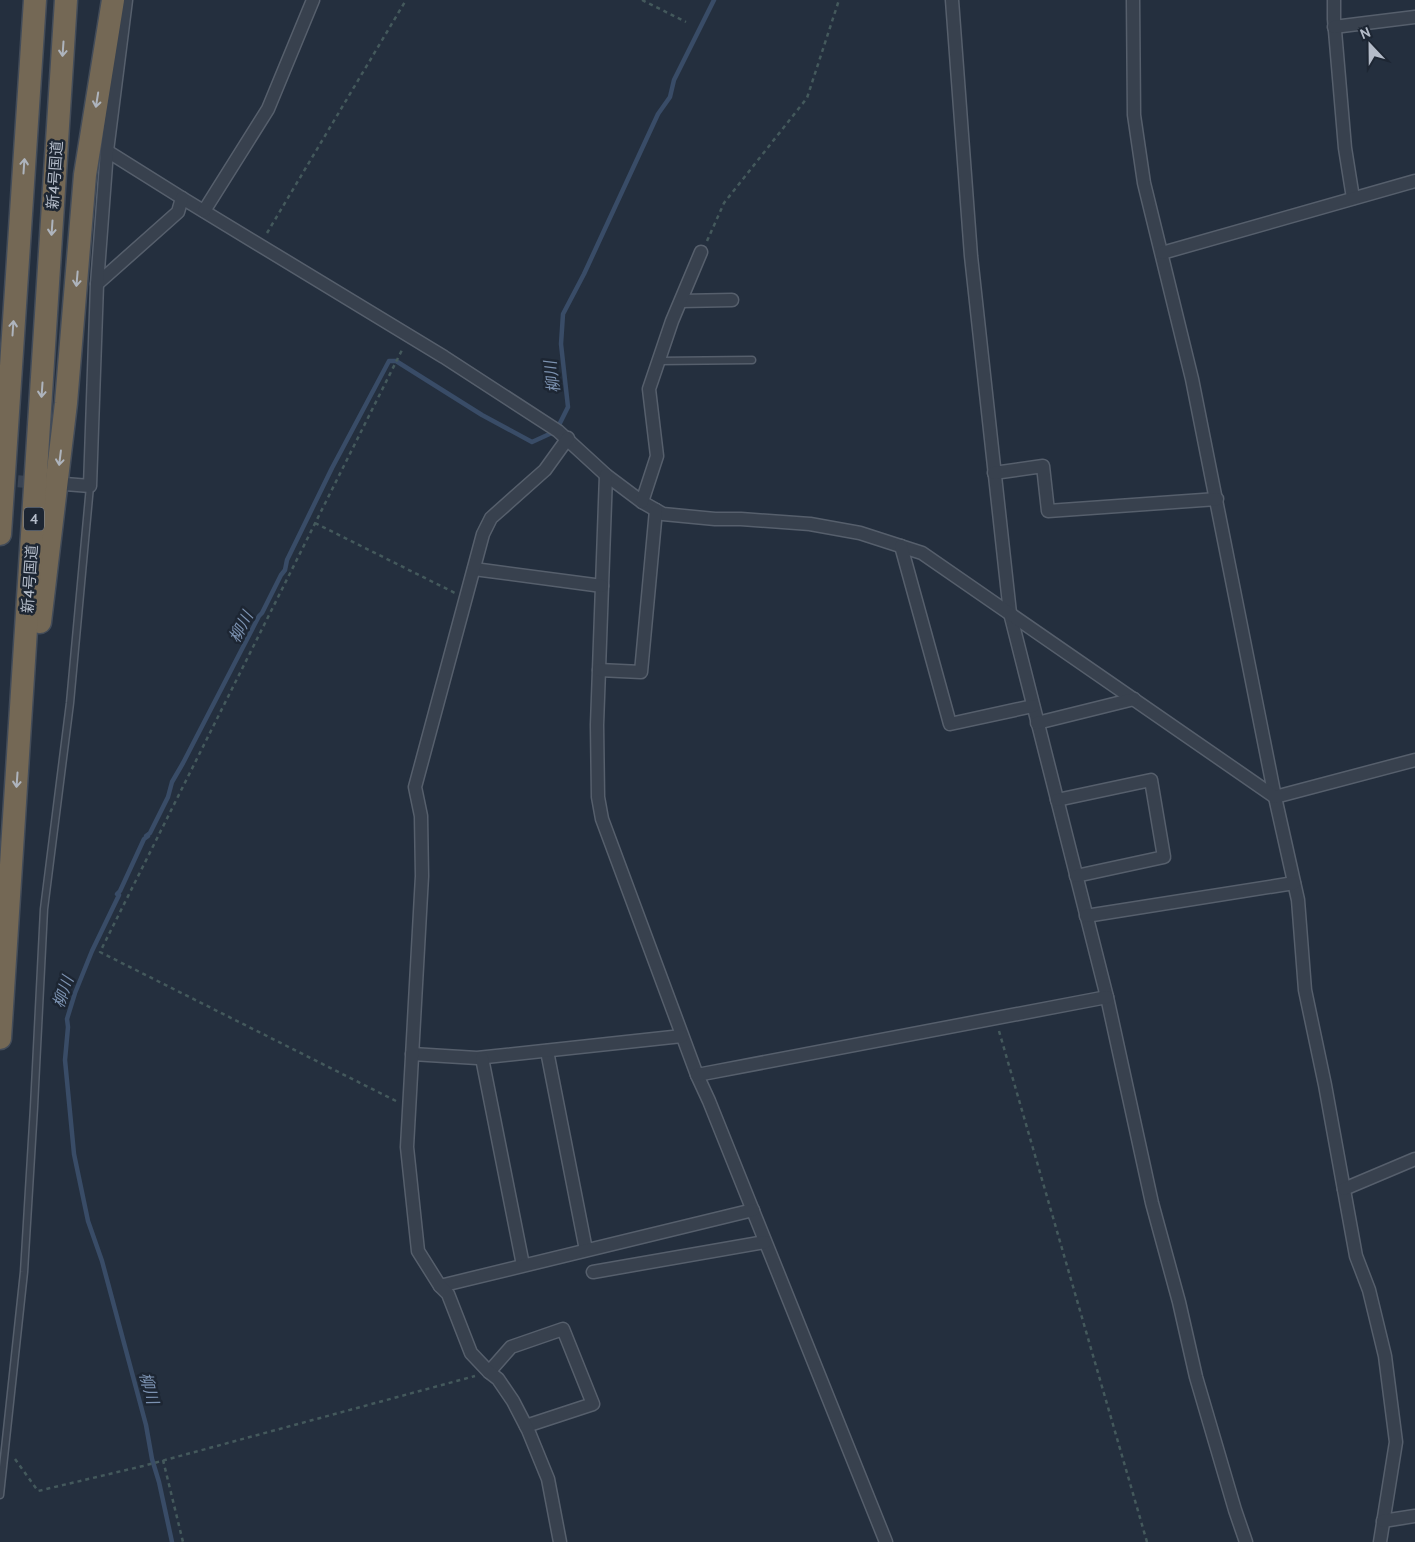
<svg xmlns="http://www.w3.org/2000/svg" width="1415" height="1542" viewBox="0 0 1415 1542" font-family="Cabin,'Noto Sans JP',sans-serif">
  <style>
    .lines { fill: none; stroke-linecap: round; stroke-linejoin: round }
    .stream { stroke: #394c67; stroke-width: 4.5 }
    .street-tunnel { stroke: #3a4453; stroke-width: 12; stroke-dasharray: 12 6; stroke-linecap: butt }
    .lane-casing { stroke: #565f6c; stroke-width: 9 }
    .street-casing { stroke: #565f6c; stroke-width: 15 }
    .highway-casing { stroke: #434c59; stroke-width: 25 }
    .path { stroke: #44595c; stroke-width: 2.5; stroke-dasharray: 4 4; stroke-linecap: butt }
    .lane { stroke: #38414e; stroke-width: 6 }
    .street { stroke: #38414e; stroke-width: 12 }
    .highway { stroke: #746855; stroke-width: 22 }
    .oneway { stroke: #aeb4bd }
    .labels { text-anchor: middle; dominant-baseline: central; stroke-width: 5; stroke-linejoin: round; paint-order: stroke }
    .shield { fill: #1d2633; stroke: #878f9c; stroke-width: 1 }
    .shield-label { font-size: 14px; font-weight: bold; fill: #b4bcc9 }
    .street-label { font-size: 15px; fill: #b4bcc9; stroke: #1d2633 }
    .water-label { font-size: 16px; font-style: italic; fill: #7c92b1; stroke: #1d2633 }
  </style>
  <rect width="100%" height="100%" fill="#242f3e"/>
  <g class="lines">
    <!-- stream -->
    <polyline class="stream" points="172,1542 159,1482 152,1459 146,1425 102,1261 88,1221 74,1154 65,1060 68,1027 67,1019 75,993 92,951 119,895 117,894 120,891 144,839 148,836 146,836 150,833 168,797 172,782 183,763 259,616 262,613 281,575 285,570 287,560 332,468 389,361 396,361 482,415 532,442 556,431 568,407 561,344 563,314 584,274 658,114 670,97 674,80 714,0"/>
    <!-- street-tunnel -->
    <polyline class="street-tunnel" points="0,480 40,483"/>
    <defs>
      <g id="lane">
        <polyline points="659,361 752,360"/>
        <polyline points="0,1495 24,1272 34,1107 44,909 70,703 90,486"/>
      </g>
      <g id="street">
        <polyline points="952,0 971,256 1010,613 1107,997 1152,1203 1179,1302 1196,1377 1235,1510 1246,1542"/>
        <polyline points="1133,0 1134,115 1144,183 1192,379 1275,797 1298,900 1305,990 1325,1085 1356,1256 1369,1290 1385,1356 1396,1442 1380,1542"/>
        <polyline points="1334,0 1334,19 1345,148 1353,198"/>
        <polyline points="1334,27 1415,17"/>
        <polyline points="107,151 182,198 444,357 558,431 606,475 642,502 663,514 715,519 741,519 810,524 860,533 922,553 1275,797 1415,760"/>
        <polyline points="204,211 268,109 313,0"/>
        <polyline points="1162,253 1415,181"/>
        <polyline points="97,284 178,212 182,198"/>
        <polyline points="681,301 732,300"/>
        <polyline points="994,473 1043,466 1048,511 1217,499"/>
        <polyline points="606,475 597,725 598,797 602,819 697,1075 709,1101 886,1542"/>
        <polyline points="65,484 90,486 97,284 107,151 126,0"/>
        <polyline points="642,502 657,456 649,389 672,321 701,252"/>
        <polyline points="901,546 950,724 1033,706"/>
        <polyline points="474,569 602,586"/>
        <polyline points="599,670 641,672 656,510"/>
        <polyline points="1037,723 1134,699"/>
        <polyline points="1057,800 1151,780 1164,857 1076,876"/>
        <polyline points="1086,916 1294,883"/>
        <polyline points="547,1051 586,1250"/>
        <polyline points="412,1054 477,1058 682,1036"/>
        <polyline points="482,1058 523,1265"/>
        <polyline points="697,1075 1107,997"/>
        <polyline points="1344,1189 1415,1159"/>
        <polyline points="593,1272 765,1242"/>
        <polyline points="440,1286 753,1210"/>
        <polyline points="489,1372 511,1347 563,1329 593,1404 526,1426"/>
        <polyline points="1383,1521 1415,1516"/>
        <polyline points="560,1542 548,1479 528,1430 513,1401 498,1379 489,1372 471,1353 448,1294 440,1286 418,1251 407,1147 422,876 421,816 415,787 483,534 491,518 545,470 568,438"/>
      </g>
      <g id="highway">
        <polyline points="0,534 35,0"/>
        <polyline points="40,622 66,403 85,175 113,0"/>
        <polyline points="0,1038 66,0"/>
      </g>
    </defs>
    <!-- lane casing -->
    <use href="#lane" class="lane-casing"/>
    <!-- street casing -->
    <use href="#street" class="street-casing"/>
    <!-- highway casing -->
    <use href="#highway" class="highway-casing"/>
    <!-- path -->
    <g class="path">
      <polyline points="642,0 686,22"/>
      <polyline points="267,233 406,0"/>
      <polyline points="707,241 724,203 807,98 839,0"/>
      <polyline points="315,523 455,593"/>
      <polyline points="999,1031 1147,1542"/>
      <polyline points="396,1101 100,952 403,348"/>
      <polyline points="15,1459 38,1491 143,1466 475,1376"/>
      <polyline points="163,1460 183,1542"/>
    </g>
    <!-- lane -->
    <use href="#lane" class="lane"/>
    <!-- street -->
    <use href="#street" class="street"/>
    <!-- highway -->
    <use href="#highway" class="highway"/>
  </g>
  <!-- one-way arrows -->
  <defs><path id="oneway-shaft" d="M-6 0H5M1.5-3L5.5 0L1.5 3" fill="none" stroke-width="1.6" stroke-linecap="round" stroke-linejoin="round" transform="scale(1.25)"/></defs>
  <g class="oneway">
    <use href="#oneway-shaft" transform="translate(63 49) rotate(94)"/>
    <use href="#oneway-shaft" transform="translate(97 100) rotate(99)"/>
    <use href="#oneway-shaft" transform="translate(24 166) rotate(-86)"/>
    <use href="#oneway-shaft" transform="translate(52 228) rotate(94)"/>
    <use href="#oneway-shaft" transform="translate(77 279) rotate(95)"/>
    <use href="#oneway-shaft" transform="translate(13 328) rotate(-86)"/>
    <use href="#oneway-shaft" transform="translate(42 390) rotate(94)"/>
    <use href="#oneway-shaft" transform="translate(60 458) rotate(97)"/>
    <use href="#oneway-shaft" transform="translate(17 780) rotate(94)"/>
  </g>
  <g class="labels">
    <!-- shield labels -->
    <rect class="shield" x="24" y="507.5" width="20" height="23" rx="4"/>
    <g class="shield-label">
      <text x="34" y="519">4</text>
    </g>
    <!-- street labels -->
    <g class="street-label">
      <text transform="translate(55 175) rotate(-86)">新4号国道</text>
      <text transform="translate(30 579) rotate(-86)">新4号国道</text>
    </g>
    <!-- water labels -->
    <g class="water-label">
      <text transform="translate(552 377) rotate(-97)">柳川</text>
      <text transform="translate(241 627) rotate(-62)">柳川</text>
      <text transform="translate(63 992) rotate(-71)">柳川</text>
      <text transform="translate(149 1388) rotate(75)">柳川</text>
    </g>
  </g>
  <!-- north arrow -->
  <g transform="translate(1370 45) rotate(338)" stroke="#1d2633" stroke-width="4" paint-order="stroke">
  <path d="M0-4L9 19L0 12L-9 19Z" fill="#b4bcc9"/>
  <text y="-8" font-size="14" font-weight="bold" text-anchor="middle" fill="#b4bcc9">N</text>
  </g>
</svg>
